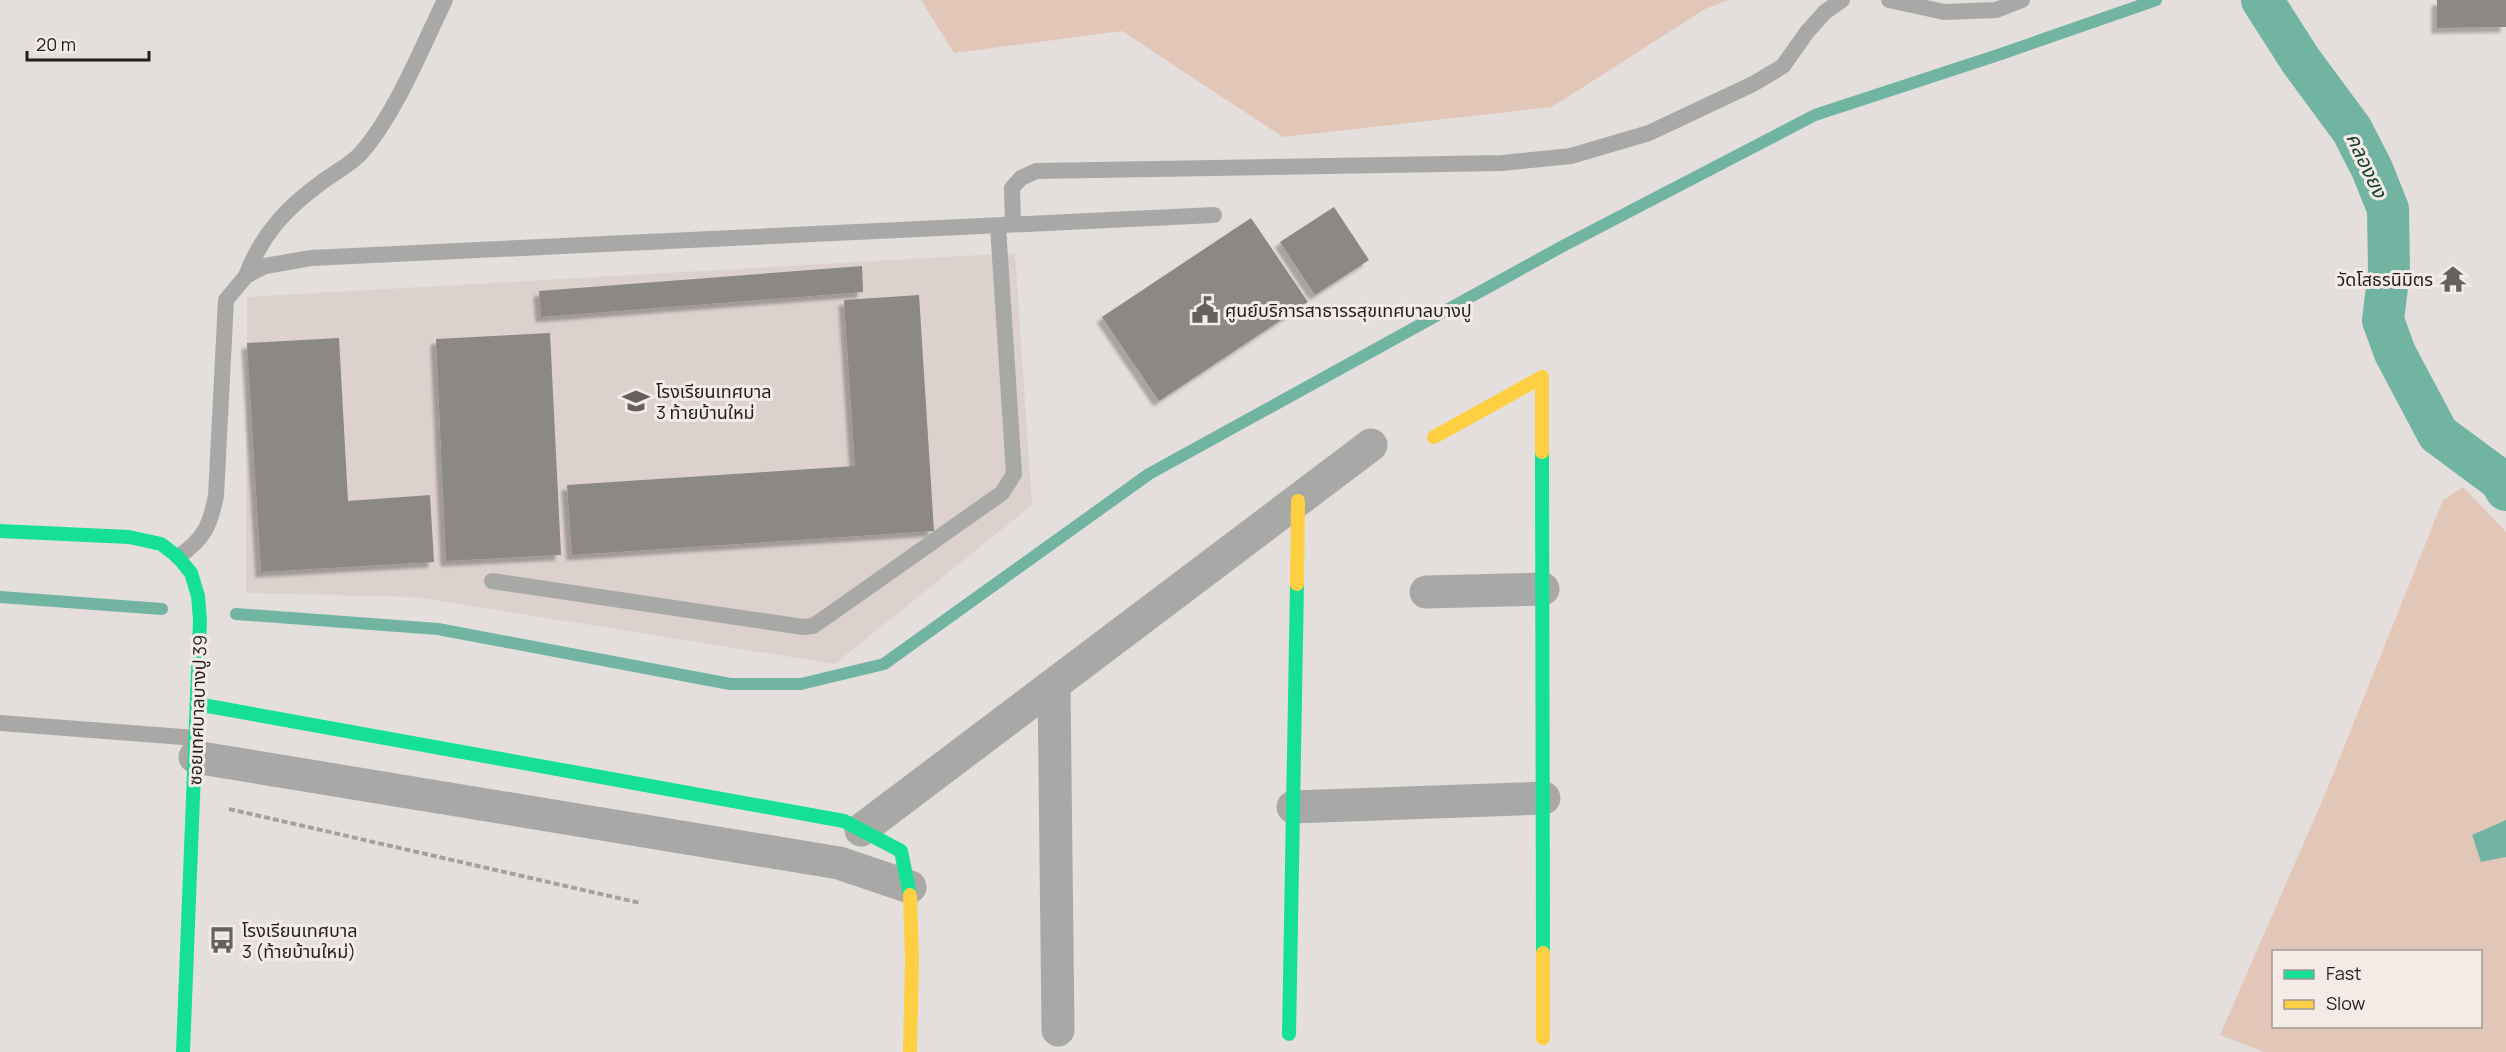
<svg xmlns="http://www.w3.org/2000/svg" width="2506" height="1052" viewBox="0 0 2506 1052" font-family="Manrope,'Noto Sans Thai',sans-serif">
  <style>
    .built { fill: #dcd1cd }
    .green { fill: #e2c6b8; fill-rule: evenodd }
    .water { fill: #71b4a1 }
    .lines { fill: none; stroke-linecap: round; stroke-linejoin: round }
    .stream { stroke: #71b4a1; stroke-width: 12 }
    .canal { stroke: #71b4a1; stroke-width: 42 }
    .building { fill: #8b8886; filter: url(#shadow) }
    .path { stroke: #a3a2a1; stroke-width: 4; stroke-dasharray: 6 3; stroke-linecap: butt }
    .lane { stroke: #a8a9a7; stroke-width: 16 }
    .street { stroke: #a8a9a7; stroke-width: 33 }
    .fast { stroke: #16e098; stroke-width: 14 }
    .slow { stroke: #ffcf43; stroke-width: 14 }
    .labels { text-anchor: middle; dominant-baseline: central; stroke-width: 6; stroke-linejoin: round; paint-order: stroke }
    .poi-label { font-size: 18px; fill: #201d1c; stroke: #f4ebe7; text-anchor: start }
    .street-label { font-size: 18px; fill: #201d1c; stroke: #f4ebe7 }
    .water-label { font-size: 20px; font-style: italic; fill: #164135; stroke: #f4ebe7 }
  </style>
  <defs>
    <filter id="shadow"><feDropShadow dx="-5.5" dy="5.5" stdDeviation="1.5" flood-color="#0004"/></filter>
  </defs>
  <rect width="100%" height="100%" fill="#e4dfdd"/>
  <!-- built -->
  <polygon class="built" points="1015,253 1032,505 835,664 415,597 246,593 247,297"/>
  <!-- green -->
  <g class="green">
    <polygon points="921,0 1729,0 1705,9 1552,107 1283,137 1122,31 954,53"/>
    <path d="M2463 487 2506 532V820L2472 835 2481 862 2506 857V1052H2264L2220 1035 2326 792 2443 500ZM2274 952H2480V1026H2274Z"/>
  </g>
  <!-- water -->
  <polygon class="water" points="2506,820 2506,857 2481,862 2472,835"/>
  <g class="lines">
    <!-- stream -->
    <g class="stream">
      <polyline points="0,597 162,609"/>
      <polyline points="236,614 438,629 730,684 801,684 884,664 1149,474 1563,246 1815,115 2001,54 2156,0"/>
    </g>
    <!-- canal -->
    <polyline class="canal" points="2262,0 2301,61 2352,130 2372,169 2388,209 2389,271 2383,320 2395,353 2438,434 2500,480 2506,490"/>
  </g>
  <!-- building -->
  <g class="building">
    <polygon points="2437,0 2506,0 2506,27 2437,28"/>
    <polygon points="1334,207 1369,260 1315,295 1280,242"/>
    <polygon points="1251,218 1308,302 1159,401 1102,317"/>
    <polygon points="862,266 863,292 541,317 539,291"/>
    <polygon points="919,295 934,531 572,555 567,485 855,466 844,300"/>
    <polygon points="550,333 561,555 446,561 436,339"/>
    <polygon points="339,338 348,501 430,495 434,562 261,572 247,343"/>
  </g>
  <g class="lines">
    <!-- path -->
    <polyline class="path" points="229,809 640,903"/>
    <!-- lane -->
    <g class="lane">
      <polyline points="1889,0 1944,12 1996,10 2022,0"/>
      <polyline points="1013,224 1012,188 1021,178 1036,171 1502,163 1571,156 1649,133 1753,84 1783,66 1807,32 1825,12 1842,0"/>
      <path d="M246 276C262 234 286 208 322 182 335 172 352 164 362 152 396 113 422 47 445 0"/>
      <path d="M178 557C204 539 210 526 216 496L226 300 246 276 265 266 311 258 1214 215"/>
      <polyline points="492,581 803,627 813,626 829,615 1002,493 1014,474 998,226"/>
      <polyline points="0,723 196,738"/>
    </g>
    <!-- street -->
    <g class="street">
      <polyline points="1426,592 1543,589"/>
      <polyline points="1054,685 1058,1030"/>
      <polyline points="195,757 839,863 910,887"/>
      <polyline points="1293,807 1544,798"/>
      <polyline points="861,830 1371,445"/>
    </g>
    <!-- fast -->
    <g class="fast">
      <polyline points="1542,452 1543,953"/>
      <polyline points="0,531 129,537 161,544 178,557 191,573 198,596 200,620 183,1052"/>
      <polyline points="197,704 844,821 901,851 910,895"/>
      <polyline points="1289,1034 1297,584"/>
    </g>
    <!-- slow -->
    <g class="slow">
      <polyline points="1434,437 1542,377 1542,452"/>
      <polyline points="1297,584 1298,501"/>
      <polyline points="1543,953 1543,1038"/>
      <polyline points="910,1052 912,961 910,895"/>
    </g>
  </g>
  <!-- icons -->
  <defs>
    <symbol id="temple-bare" viewBox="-9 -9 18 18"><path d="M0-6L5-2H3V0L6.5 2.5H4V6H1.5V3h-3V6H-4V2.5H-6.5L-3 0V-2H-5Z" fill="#656160" stroke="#f4ebe7" stroke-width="2.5" paint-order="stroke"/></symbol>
    <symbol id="civic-bare" viewBox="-9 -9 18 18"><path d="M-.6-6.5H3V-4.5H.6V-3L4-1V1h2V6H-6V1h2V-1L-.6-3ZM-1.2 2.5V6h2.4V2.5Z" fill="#656160" stroke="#f4ebe7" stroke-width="2.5" paint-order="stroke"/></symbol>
    <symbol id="school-bare" viewBox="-9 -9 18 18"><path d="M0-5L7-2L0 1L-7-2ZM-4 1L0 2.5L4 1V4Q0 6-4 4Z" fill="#656160" stroke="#f4ebe7" stroke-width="2.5" paint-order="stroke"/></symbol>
    <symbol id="bus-bare" viewBox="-9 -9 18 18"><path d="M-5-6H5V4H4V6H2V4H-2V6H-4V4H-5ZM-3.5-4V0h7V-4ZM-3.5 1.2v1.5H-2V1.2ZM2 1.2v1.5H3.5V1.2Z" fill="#656160" stroke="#f4ebe7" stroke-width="2.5" paint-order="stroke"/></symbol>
  </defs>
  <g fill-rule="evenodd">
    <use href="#temple-bare" x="2434" y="260" width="38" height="38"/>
    <use href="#civic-bare" x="1186" y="291" width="38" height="38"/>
    <use href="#school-bare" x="617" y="382" width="38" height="38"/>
    <use href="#bus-bare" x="203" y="921" width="38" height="38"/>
  </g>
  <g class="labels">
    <!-- poi labels -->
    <g class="poi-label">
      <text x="2433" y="279" text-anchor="end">วัดโสธรนิมิตร</text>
      <text x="1225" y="310">ศูนย์บริการสาธารรสุขเทศบาลบางปู</text>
      <text x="656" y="391">โรงเรียนเทศบาล<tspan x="656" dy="21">3 ท้ายบ้านใหม่</tspan></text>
      <text x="242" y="930">โรงเรียนเทศบาล<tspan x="242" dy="21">3 (ท้ายบ้านใหม่)</tspan></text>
    </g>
    <!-- street labels -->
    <g class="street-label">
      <text transform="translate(197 710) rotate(-88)">ซอยเทศบาลบางปู 39</text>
    </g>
    <!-- water labels -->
    <g class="water-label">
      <text transform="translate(2367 165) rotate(65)">คลองยง</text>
    </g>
  </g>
  <!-- legend -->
  <rect x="2272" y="950" width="210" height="78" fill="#f4ebe7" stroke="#9f9996" stroke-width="1.5"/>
  <rect x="2284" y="970" width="30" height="9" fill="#16e098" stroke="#9f9996" stroke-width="1.5"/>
  <text x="2326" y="980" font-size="18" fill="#201d1c">Fast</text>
  <rect x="2284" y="1000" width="30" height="9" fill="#ffcf43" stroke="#9f9996" stroke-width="1.5"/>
  <text x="2326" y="1010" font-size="18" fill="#201d1c">Slow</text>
  <!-- scale -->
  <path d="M27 51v9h122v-9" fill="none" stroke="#201d1c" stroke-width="3"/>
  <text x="36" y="51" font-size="18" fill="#201d1c" stroke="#f4ebe7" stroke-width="4.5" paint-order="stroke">20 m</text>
</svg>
